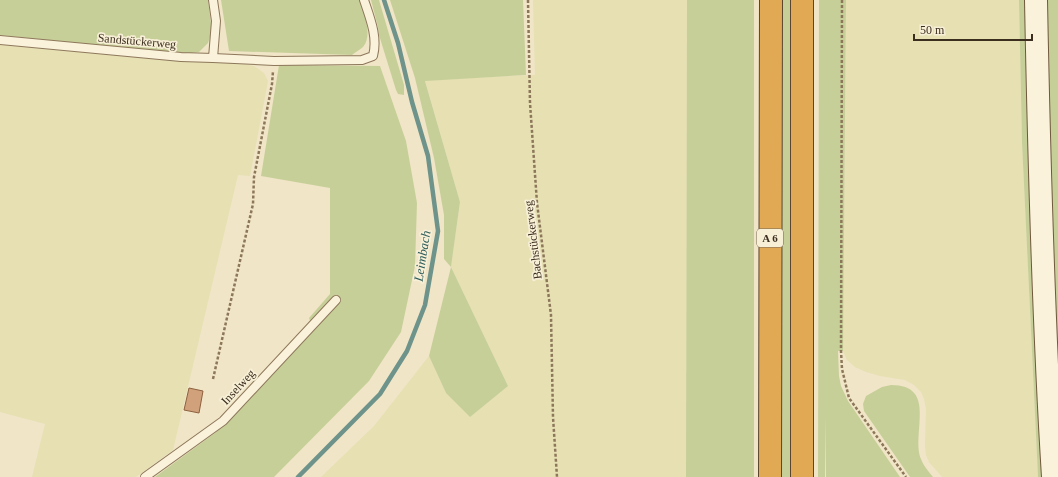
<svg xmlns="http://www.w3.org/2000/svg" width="1058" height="477" viewBox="0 0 1058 477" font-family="'Times New Roman',serif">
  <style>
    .farmland { fill: #e6e0b3 }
    .green { fill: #c7cf99 }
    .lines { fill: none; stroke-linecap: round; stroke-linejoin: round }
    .stream { stroke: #6e938b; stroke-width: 4.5 }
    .building { fill: #d0a17a; stroke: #8d613f }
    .lane-casing { stroke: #8d775b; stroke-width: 10 }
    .secondary-casing { stroke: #6f583e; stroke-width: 24 }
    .highway-casing { stroke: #5b452f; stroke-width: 24 }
    .path { stroke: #8d775b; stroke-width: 2.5; stroke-dasharray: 3 2; stroke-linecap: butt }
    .lane { stroke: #faf2da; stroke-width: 8 }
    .secondary { stroke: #faf2da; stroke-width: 22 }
    .highway { stroke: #e2a954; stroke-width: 22 }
    .labels { text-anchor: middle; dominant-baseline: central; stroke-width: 3.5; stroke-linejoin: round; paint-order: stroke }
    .shield { fill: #f7efd6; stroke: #746856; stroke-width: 1 }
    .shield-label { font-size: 11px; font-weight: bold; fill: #3c2e1f }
    .street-label { font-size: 12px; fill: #3c2e1f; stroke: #f7efd6 }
    .water-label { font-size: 13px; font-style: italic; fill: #2e5d5b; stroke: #f7efd6 }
  </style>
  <rect width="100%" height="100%" fill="#f0e5c6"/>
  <!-- farmland -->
  <g class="farmland">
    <polygon points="533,0 687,0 686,477 321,477 374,426 429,356 446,393 508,386 451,267 460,202 425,80 535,75"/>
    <polygon points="846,0 1019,0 1022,143 1038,477 942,477 929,462 926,455 925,446 926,409 924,399 921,392 914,385 905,380 880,376 866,372 855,367 847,360 843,351"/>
    <polygon points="0,45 174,61 239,63 254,66 264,73 268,81 250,176 238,175 173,450 136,477 32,477 45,424 0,412"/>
  </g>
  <!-- green -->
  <g class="green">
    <polygon points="0,0 208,0 212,31 208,43 199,52 184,54 0,35"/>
    <path d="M221 0H360C364 12 373 36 363 47 360 50 355 52 352 55L229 51Z"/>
    <polygon points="371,0 379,0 404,85 404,95 398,94 396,90 379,35 378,27"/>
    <polygon points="390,0 523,0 526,75 425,81 460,202 451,267 508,386 470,417 446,393 429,356 451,267 444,259 444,215 434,158 415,78"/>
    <polygon points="687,0 754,0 754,477 686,477"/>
    <polygon points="782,0 791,0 791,477 781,477"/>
    <polygon points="819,0 846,0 843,351 838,351 839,376 841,386 848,401 900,477 826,477 825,417 825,477 818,477"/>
    <polygon points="1019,0 1027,0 1044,477 1038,477 1022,143"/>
    <polygon points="1043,0 1058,0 1058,436"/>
    <polygon points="279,65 380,66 406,141 417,203 415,266 401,332 369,381 274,477 155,477 215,433 313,329 309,318 330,294 330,188 261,176"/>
    <path d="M891 385C938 385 911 433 921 459 923 465 929 472 933 477H910L864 411 863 404 866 396 882 387Z"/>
  </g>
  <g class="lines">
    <!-- stream -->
    <polyline class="stream" points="298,477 380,394 407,351 425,305 438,231 428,156 412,102 398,43 384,0"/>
  </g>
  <!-- building -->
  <polygon class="building" points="189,388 203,391 199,413 184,410"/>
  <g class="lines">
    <defs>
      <g id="lane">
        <polyline points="0,40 181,57 213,58 216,21 213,0"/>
        <path d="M213 58 274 61 362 60 373 56C378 37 370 18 364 0"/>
        <polyline points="145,477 223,421 336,300"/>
      </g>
      <path id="secondary" d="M1036 0C1039 159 1043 318 1053 477"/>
      <g id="highway">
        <polyline points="802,0 802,477"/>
        <polyline points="770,477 771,0"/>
      </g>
    </defs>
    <!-- lane casing -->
    <use href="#lane" class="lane-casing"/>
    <!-- secondary casing -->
    <use href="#secondary" class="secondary-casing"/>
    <!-- highway casing -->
    <use href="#highway" class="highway-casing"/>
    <!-- path -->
    <g class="path">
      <polyline points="528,0 530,103 537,203 551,315 553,417 557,477"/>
      <polyline points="842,0 841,351 842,369 849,398 906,477"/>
      <polyline points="213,379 253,204 254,177 272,84 273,71"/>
    </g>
    <!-- lane -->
    <use href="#lane" class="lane"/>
    <!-- secondary -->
    <use href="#secondary" class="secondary"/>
    <!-- highway -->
    <use href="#highway" class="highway"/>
  </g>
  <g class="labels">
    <!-- shield labels -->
    <rect class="shield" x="757" y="229" width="26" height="18" rx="3"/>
    <g class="shield-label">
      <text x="770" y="238">A 6</text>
    </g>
    <!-- street labels -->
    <g class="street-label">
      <text transform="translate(137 41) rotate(5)">Sandstückerweg</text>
      <text transform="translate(533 240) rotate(-97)">Bachstückerweg</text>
      <text transform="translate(238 387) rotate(-47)">Inselweg</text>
    </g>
    <!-- water labels -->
    <g class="water-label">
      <text transform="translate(422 256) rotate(-81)">Leimbach</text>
    </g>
  </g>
  <!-- scale -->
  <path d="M914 34v6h118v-6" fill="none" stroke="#3c2e1f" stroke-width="2"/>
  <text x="920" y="34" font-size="12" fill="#3c2e1f" stroke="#f7efd6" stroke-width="3" paint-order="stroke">50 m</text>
</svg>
